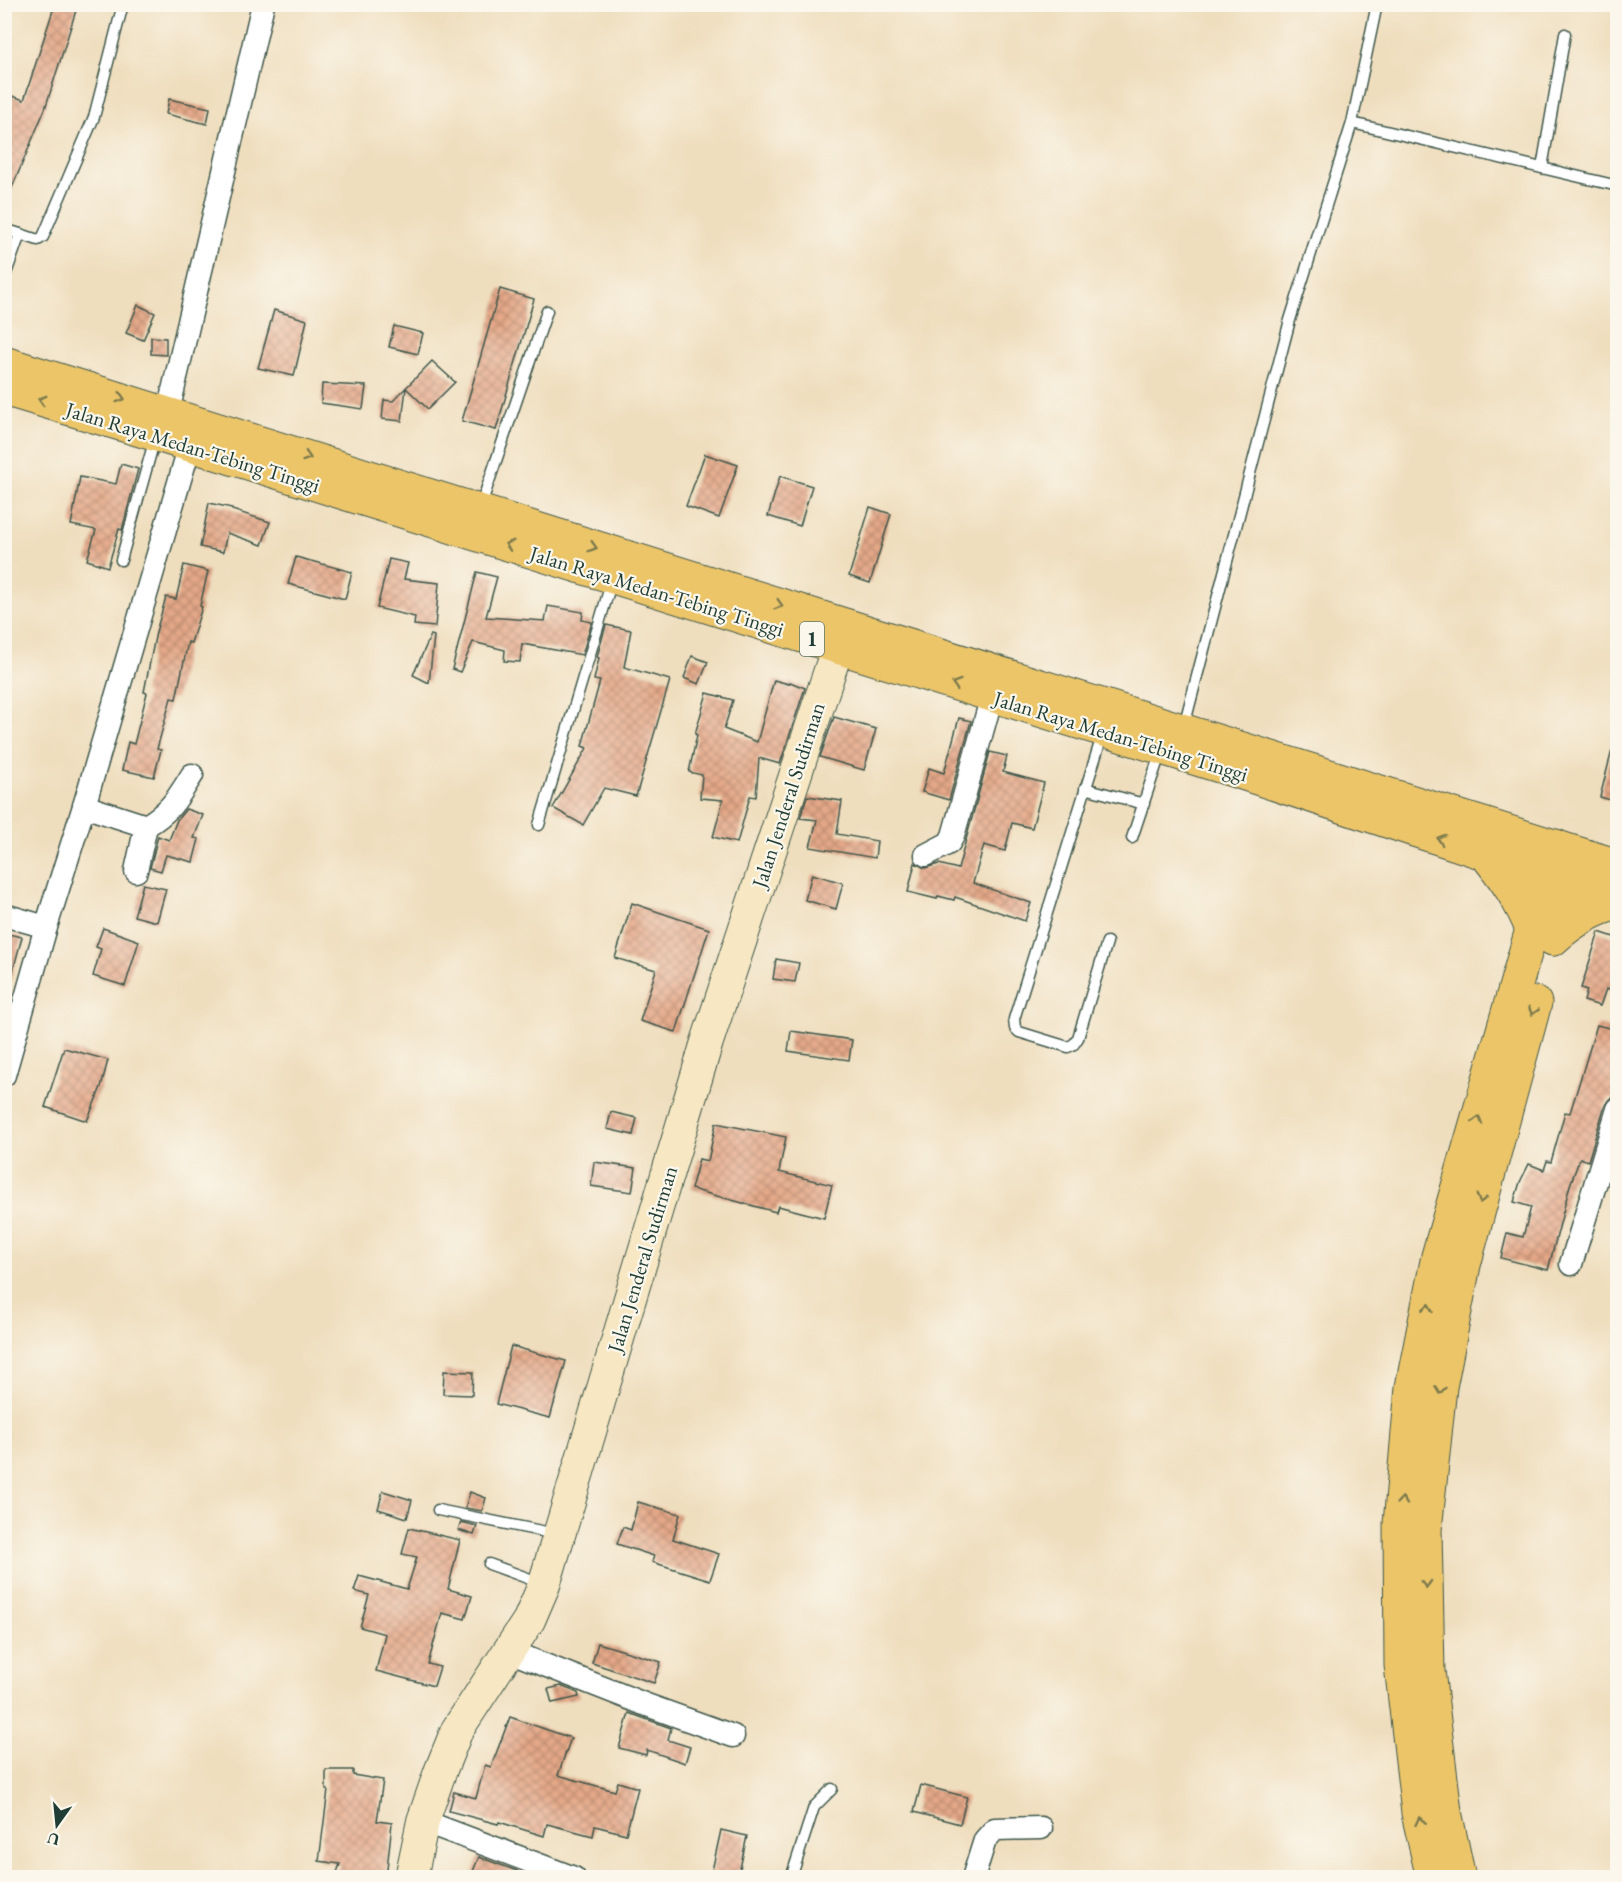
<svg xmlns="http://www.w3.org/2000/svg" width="1622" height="1882" viewBox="0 0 1622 1882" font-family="'EB Garamond',serif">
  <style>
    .building { fill: url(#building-cross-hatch) }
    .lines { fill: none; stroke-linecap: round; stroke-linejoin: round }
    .service-casing { stroke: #3e5549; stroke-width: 13 }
    .minor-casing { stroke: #3e5549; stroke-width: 25 }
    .secondary-casing { stroke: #3e5549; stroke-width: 34 }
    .trunk-casing { stroke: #3e5549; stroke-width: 35 }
    .motorway-casing { stroke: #3e5549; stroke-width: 35 }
    .service { stroke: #fff; stroke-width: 10 }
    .minor { stroke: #fff; stroke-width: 22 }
    .secondary { stroke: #f7e8c3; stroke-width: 32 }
    .trunk { stroke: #ecc569; stroke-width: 33 }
    .motorway { stroke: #ecc569; stroke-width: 33 }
    .oneway { stroke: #7b7a4c }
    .labels { text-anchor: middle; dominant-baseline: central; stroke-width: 4.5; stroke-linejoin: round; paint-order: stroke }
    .shield { fill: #fbf7ec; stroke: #61756b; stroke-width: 1.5 }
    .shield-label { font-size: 20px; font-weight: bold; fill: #1f3d34 }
    .street-label { font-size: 21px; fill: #1f3d34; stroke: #fbf7ec }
  </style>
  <defs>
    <pattern id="building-cross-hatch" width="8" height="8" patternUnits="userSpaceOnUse" patternTransform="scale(1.5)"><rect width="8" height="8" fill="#e5a888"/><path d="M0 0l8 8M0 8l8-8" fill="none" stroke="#b98a70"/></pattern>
  </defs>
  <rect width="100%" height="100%" fill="#fbf7ec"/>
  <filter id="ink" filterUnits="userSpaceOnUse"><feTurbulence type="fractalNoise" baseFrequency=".0167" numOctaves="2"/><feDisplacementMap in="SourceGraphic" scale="12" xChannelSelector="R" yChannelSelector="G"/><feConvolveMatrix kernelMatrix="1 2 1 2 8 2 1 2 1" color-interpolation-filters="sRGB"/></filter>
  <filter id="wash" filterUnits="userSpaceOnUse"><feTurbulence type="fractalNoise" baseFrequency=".008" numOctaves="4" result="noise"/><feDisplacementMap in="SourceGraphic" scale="24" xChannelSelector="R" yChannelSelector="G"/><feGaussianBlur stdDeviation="1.35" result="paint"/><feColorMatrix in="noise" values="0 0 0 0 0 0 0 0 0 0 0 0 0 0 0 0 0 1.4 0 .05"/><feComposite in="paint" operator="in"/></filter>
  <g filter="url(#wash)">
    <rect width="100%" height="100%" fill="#efdebe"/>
    <g id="blocks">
      <!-- building -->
      <g class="building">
        <polygon points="55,4 78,4 45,109 4,207 4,93 24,100"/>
        <polygon points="169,99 210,108 207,124 166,114"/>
        <polygon points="500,289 534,299 496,430 462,421"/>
        <polygon points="138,305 155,313 143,340 126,333"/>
        <polygon points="274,310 307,320 294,376 258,368"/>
        <polygon points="394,326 423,333 418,354 389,347"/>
        <polygon points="151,337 166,338 166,355 151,354"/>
        <polygon points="432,361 455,382 428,409 406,388 402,421 382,419 384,400 393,401"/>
        <polygon points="322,384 366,386 363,409 321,403"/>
        <polygon points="705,454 738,465 719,518 686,506"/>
        <polygon points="121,464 138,469 122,530 119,529 108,567 87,560 96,530 71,525 80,477 116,484"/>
        <polygon points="780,476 812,486 800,526 768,516"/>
        <polygon points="209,503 232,508 232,510 270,522 262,545 227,533 223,552 200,547"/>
        <polygon points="870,507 891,514 870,583 849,576"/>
        <polygon points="296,557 352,572 345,599 288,584"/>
        <polygon points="389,559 408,563 404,579 439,583 435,627 414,625 415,617 377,608"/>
        <polygon points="184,565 208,571 200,606 202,607 191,643 188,642 176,699 171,698 157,749 161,750 154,777 122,770 128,742 134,744 147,693 144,692 156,632 166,597 176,599"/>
        <polygon points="477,572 497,577 486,617 545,621 548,606 583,612 582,620 592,622 582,655 522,644 520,662 504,661 505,650 473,642 460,672 452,669"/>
        <polygon points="606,625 631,630 624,667 670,680 636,796 604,788 583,825 553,808 587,748 582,746 600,681 594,680 599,658 597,657"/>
        <polygon points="431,635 434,636 429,683 413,675"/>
        <polygon points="692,656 708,662 699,684 684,678"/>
        <polygon points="774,680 789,684 790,682 805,688 780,764 759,758 756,797 750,796 737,843 713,837 723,800 700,798 702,775 689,772 697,735 695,734 707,693 733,700 724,729 757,742"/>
        <polygon points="834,717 876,729 864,770 820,757"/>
        <polygon points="959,718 971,721 949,800 922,792 929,768 944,773"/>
        <polygon points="1612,750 1617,751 1617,802 1600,797"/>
        <polygon points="990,752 1007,756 1003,772 1044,783 1032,828 1012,823 1005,851 984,845 973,883 1031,903 1025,921 955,897 954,900 938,896 937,899 908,892 915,863 925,868 939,864 958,869"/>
        <polygon points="807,796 842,801 837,834 877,841 875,858 810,847 817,820 800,818"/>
        <polygon points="186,809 203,815 194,838 199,839 193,862 166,855 161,871 150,868 158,836 169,840 177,820"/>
        <polygon points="812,874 843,883 836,909 805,900"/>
        <polygon points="143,884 166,889 157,922 134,916"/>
        <polygon points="632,903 709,929 676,1032 640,1021 656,970 615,958"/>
        <polygon points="103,928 139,941 125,986 93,976 101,949 96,947"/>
        <polygon points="1599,932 1617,938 1617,993 1606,989 1600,1006 1584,1001 1587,990 1581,988"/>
        <polygon points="4,933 22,937 10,982 4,981"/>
        <polygon points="776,959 799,963 795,982 773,979"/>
        <polygon points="1597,1025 1617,1030 1617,1067 1612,1087 1617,1089 1617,1096 1609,1099 1605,1105 1588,1161 1580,1158 1570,1185 1548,1270 1501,1258 1507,1233 1523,1237 1531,1207 1514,1202 1520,1182 1529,1164 1544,1170 1547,1161 1551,1162 1565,1112 1570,1113"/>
        <polygon points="791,1031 852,1040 849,1060 788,1051"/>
        <polygon points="64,1048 108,1060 101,1087 87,1121 45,1107"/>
        <polygon points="611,1112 637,1118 633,1135 607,1129"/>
        <polygon points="716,1123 786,1137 779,1172 832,1185 824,1218 778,1206 776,1212 691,1189 699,1159 708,1161"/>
        <polygon points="594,1162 636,1168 632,1192 591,1186"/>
        <polygon points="511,1346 566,1361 550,1418 496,1404"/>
        <polygon points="444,1371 473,1372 472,1395 443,1394"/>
        <polygon points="383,1491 412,1500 407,1518 378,1509"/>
        <polygon points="470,1492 486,1498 482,1511 465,1508"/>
        <polygon points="638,1502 680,1514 673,1539 719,1554 710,1580 652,1562 654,1556 617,1544 623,1527 631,1530"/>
        <polygon points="461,1522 477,1526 474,1535 458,1530"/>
        <polygon points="409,1528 460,1540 448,1589 472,1596 465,1619 442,1613 428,1664 440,1667 434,1686 376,1671 385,1634 360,1627 369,1595 354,1591 359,1576 407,1589 417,1557 402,1554"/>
        <polygon points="598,1643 661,1662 654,1683 592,1663"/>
        <polygon points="561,1686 578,1693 579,1697 552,1703 548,1689"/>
        <polygon points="629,1713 671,1728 668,1740 690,1747 685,1763 647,1750 646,1755 619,1748"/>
        <polygon points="510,1717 571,1738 558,1775 615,1791 618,1782 638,1788 626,1834 595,1826 593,1836 547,1824 544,1836 499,1822 498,1824 449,1811 454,1792 476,1798 485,1765 491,1767"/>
        <polygon points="326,1770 353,1770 353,1775 383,1780 377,1821 392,1823 386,1878 335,1878 340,1864 319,1861 328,1790 326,1790"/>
        <polygon points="921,1785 967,1797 960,1824 914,1812"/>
        <polygon points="721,1830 747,1836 738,1878 711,1875"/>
        <polygon points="479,1857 517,1871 514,1878 470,1878"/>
      </g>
    </g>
  </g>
  <g filter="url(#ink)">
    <use href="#blocks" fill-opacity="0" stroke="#3e5549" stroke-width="1.5"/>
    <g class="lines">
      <defs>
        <g id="service">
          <polyline points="1352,123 1618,186"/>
          <polyline points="1542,168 1565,34"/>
          <polyline points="4,229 20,234 4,279"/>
          <polyline points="20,234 38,240 43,237 94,117 123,4"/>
          <polyline points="480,508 547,311"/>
          <polyline points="121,560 155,438"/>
          <polyline points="1184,726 1290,320 1352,123 1377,4"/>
          <polyline points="1103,733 1014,1019 1015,1028 1019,1032 1068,1047 1074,1044 1078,1038 1107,942"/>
          <polyline points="1085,788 1144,804"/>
          <polyline points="539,825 612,580"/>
          <polyline points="1132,838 1161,751"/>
          <polyline points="438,1510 556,1534"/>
          <polyline points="489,1564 541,1583"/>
          <polyline points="791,1878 814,1807 832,1789"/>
        </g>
        <g id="minor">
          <polyline points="168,412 263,4"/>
          <path d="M84 806 146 826C171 811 177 799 192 775"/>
          <polyline points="926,855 949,843 953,836 992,696"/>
          <polyline points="136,871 146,826"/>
          <polyline points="4,915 46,927"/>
          <polyline points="4,1075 46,927 84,806 190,445"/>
          <polyline points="1571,1264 1618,1109"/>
          <polyline points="509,1651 644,1704 733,1736"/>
          <polyline points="423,1821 574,1878"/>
          <polyline points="973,1878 985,1840 995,1829 1041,1828"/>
        </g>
        <polyline id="secondary" points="411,1878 423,1821 440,1772 457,1730 529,1620 544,1585 707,1042 845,625"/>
        <g id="trunk">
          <polyline points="4,363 1618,866"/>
          <polyline points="4,389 190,445 1242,773 1547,874 1618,894"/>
        </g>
        <g id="motorway">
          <path d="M1485 853C1505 878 1521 901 1533 932"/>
          <polyline points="1553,939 1578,854"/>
          <path d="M1553 939C1572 922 1593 909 1618 903"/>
          <polyline points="1433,1878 1418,1813 1401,1665 1400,1524 1412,1387 1438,1256 1556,846"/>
          <polyline points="1459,1878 1445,1812 1428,1671 1425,1530 1440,1387 1464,1265 1535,1003"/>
        </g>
      </defs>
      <!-- service casing -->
      <use href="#service" class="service-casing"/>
      <!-- minor casing -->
      <use href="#minor" class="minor-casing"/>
      <!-- secondary casing -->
      <use href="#secondary" class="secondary-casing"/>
      <!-- trunk casing -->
      <use href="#trunk" class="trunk-casing"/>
      <!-- motorway casing -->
      <use href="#motorway" class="motorway-casing"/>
      <!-- service -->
      <use href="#service" class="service"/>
      <!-- minor -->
      <use href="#minor" class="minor"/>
      <!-- secondary -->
      <use href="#secondary" class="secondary"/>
      <!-- trunk -->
      <use href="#trunk" class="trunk"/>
      <!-- motorway -->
      <use href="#motorway" class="motorway"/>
    </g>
    <!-- one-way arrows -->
    <defs><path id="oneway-chevron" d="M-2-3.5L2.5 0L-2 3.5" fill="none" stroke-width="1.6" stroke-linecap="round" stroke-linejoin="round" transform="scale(1.5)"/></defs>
    <g class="oneway">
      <use href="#oneway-chevron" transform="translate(121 398) rotate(17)"/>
      <use href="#oneway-chevron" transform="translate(42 400) rotate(-163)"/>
      <use href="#oneway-chevron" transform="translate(307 457) rotate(18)"/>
      <use href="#oneway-chevron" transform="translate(509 545) rotate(-163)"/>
      <use href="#oneway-chevron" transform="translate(593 547) rotate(17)"/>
      <use href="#oneway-chevron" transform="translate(779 605) rotate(17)"/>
      <use href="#oneway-chevron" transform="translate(956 684) rotate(-162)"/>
      <use href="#oneway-chevron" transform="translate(1441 839) rotate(-162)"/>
      <use href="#oneway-chevron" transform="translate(1533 1011) rotate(105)"/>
      <use href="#oneway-chevron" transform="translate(1478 1120) rotate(-74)"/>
      <use href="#oneway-chevron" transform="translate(1481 1199) rotate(105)"/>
      <use href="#oneway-chevron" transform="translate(1428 1308) rotate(-79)"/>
      <use href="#oneway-chevron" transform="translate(1440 1390) rotate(98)"/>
      <use href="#oneway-chevron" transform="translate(1402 1501) rotate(-85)"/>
      <use href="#oneway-chevron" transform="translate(1426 1584) rotate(89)"/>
      <use href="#oneway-chevron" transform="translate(1420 1821) rotate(-102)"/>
    </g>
  </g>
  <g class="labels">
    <!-- shield labels -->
    <rect class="shield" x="800" y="622" width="24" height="34" rx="4.5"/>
    <g class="shield-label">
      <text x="812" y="639">1</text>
    </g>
    <!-- street labels -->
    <g class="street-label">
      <text transform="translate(193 447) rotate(17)">Jalan Raya Medan-Tebing Tinggi</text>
      <text transform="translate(657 591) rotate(17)">Jalan Raya Medan-Tebing Tinggi</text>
      <text transform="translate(1121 736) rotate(17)">Jalan Raya Medan-Tebing Tinggi</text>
      <text transform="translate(788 795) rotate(-72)">Jalan Jenderal Sudirman</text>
      <text transform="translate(642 1259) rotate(-73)">Jalan Jenderal Sudirman</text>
    </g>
  </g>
  <!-- margin -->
  <rect width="1622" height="1882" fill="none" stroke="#fbf7ec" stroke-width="24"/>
  <!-- north arrow -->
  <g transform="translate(57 1825) rotate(195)" stroke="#fbf7ec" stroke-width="4.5" paint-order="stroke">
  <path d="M0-4.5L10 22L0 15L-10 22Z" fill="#1f3d34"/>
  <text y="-9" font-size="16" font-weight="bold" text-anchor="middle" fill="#1f3d34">U</text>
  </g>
</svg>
